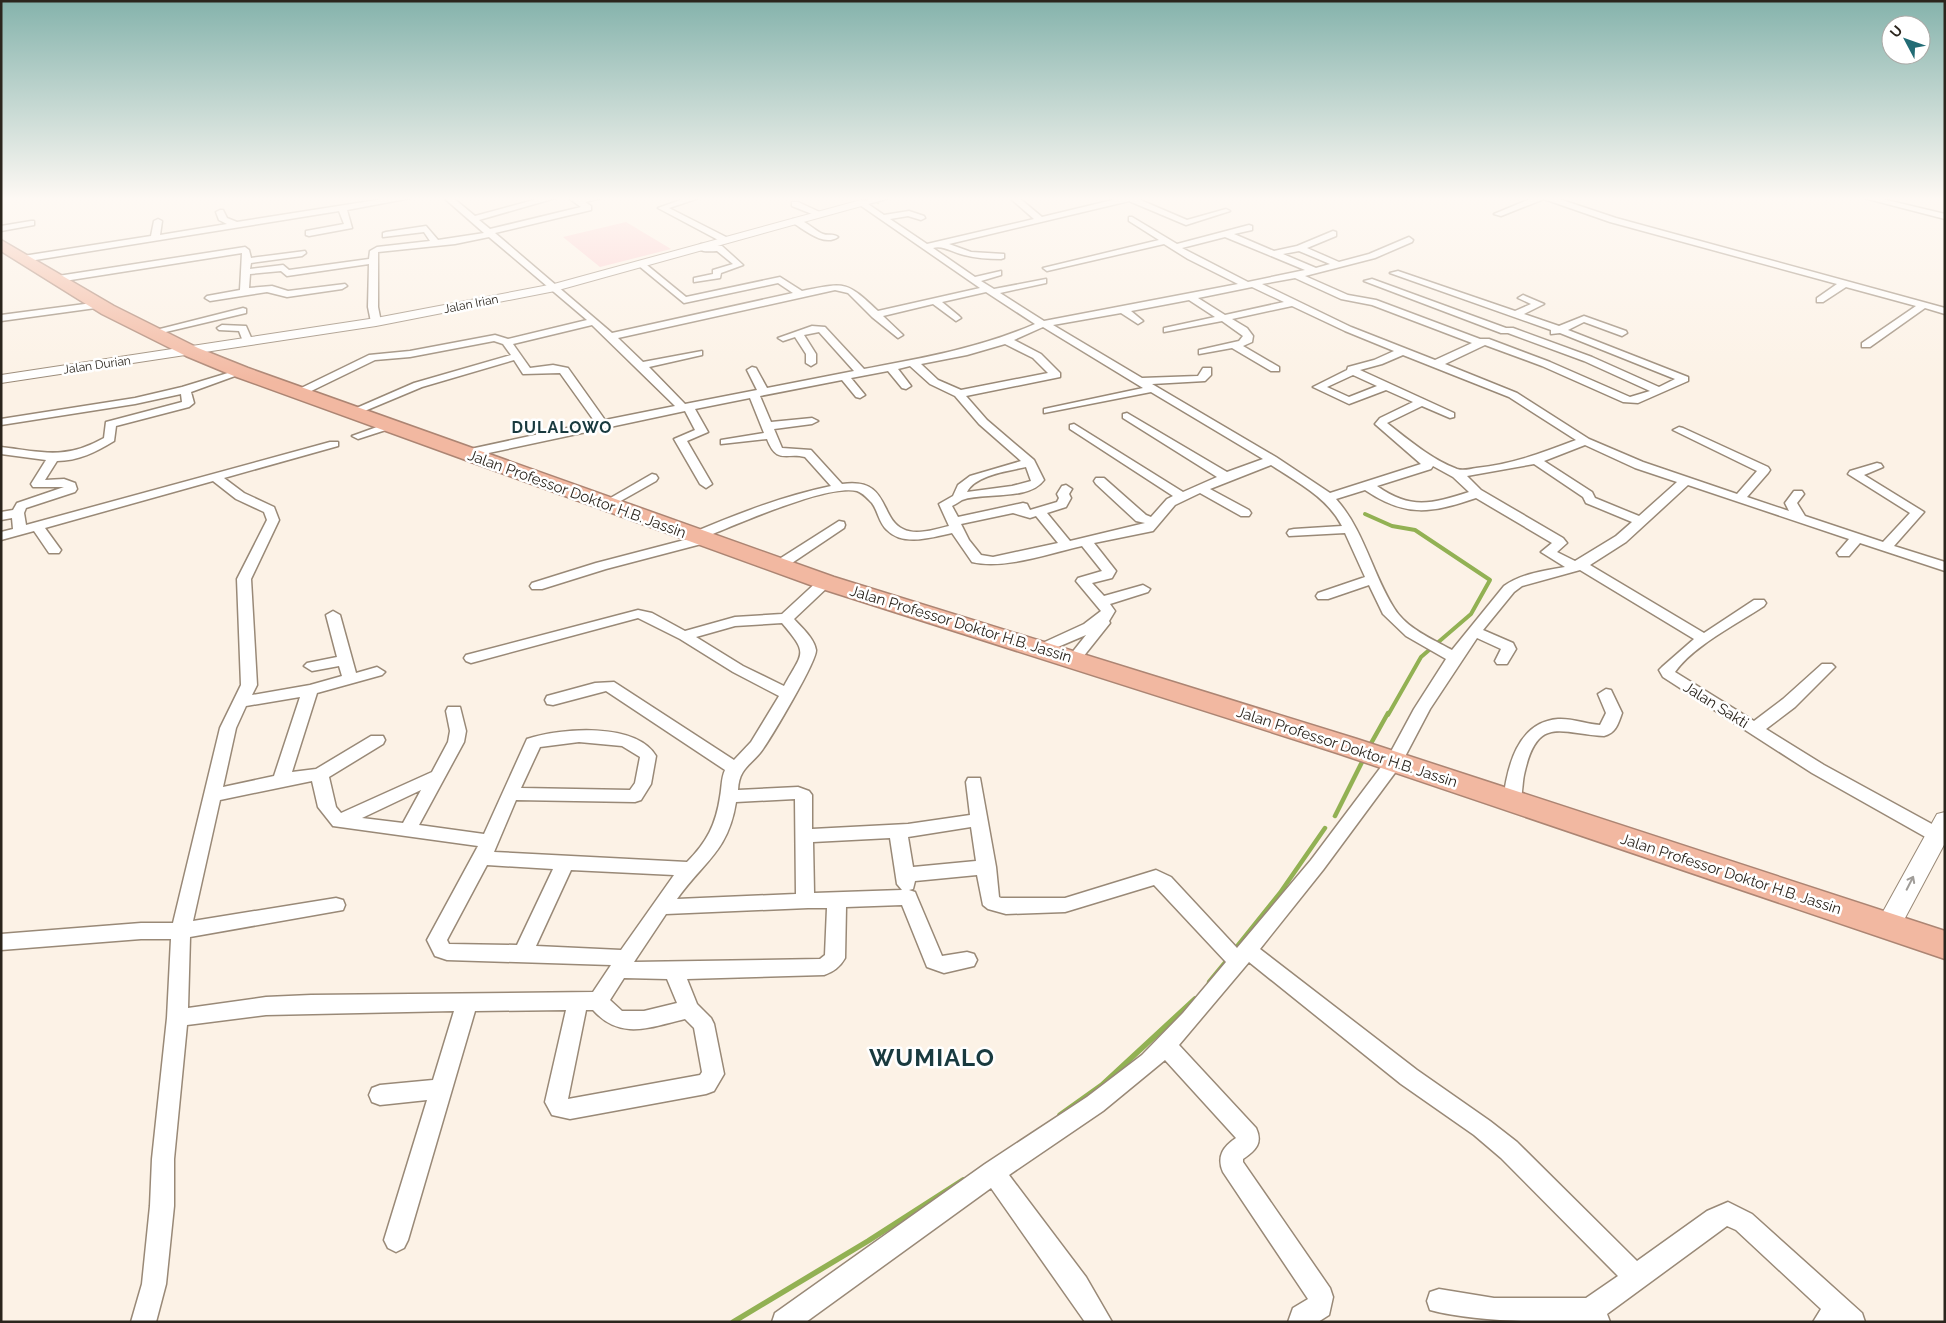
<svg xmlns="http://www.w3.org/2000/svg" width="1946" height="1323" viewBox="0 0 1946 1323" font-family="Raleway,sans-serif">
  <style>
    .green { fill: #fdcdcf }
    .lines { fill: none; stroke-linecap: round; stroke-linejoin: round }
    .stream-far3 { stroke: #92b153; stroke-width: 2.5 }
    .stream-far2 { stroke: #92b153; stroke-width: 4 }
    .stream-far1 { stroke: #92b153; stroke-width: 4.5 }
    .stream { stroke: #92b153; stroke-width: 5.5 }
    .street-casing { stroke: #998977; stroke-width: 3 }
    .secondary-casing { stroke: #998977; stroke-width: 2 }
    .highway-casing { stroke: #ac8573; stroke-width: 3 }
    .street { fill: #fff; fill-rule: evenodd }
    .secondary { fill: #fff; fill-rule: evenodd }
    .highway { fill: #f2b8a1; fill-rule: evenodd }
    .oneway { stroke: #a09d99 }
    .labels { text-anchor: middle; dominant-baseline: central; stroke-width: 5; stroke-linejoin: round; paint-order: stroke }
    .far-street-label { font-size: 12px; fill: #2b251d; stroke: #fff }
    .street-label { font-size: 15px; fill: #2b251d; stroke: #fff }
    .far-district-label { font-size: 16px; font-weight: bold; letter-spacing: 1px; fill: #193a3f; stroke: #fff }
    .near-district-label { font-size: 24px; font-weight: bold; letter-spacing: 1px; fill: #193a3f; stroke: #fff }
  </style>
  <rect width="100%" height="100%" fill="#fcf2e6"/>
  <!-- green -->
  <polygon class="green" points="626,222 671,249 600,267 563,237"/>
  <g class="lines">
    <!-- stream-far3 -->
    <polyline class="stream-far3" points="873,197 878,203"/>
    <!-- stream-far2 -->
    <polyline class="stream-far2" points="1365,514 1392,526 1415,530 1490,580 1471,614 1421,657 1388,715"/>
    <!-- stream-far1 -->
    <g class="stream-far1">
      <polyline points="1369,747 1388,713"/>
      <polyline points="1335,816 1364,758"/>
      <polyline points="1235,949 1280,893 1325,828"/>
      <polyline points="1209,982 1228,959"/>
    </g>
    <!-- stream -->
    <g class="stream">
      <polyline points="1060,1115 1102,1085 1195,999"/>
      <polyline points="733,1322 868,1241 963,1180"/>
    </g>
    <defs>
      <g id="street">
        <polygon points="396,197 416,197 347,210 352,228 309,236 306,235 306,231 344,224 339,211 23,262 19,259 23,256 151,236 154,221 158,219 162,221 160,235 227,224 219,220 216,212 220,210 223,210 227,218 237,222"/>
        <path d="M443 197H452L475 216 545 197H559L479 220 490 229 581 207 567 197H606L585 202 591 206V210L495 233 612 333 793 293 778 283 684 303 639 266 638 264 642 261 686 297 780 277 802 291C846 282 846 281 878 311L980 288 857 203 877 197H893L868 204 884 215 909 211 924 216 925 218 921 220 908 216 890 219 927 244 1034 219 1009 197H1018L1042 217 1125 197H1139L1138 199 1187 220 1226 209 1230 211 1186 225 1129 201 949 244 971 252 1004 254V258L1001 259C988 259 976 258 964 255 953 253 944 245 933 248L975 277 1001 271V275L981 281 994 289 1046 279V283L1000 293 1044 321 1238 284 1188 259 1164 244 1047 271 1043 268 1159 240 1129 221V217H1132L1177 244 1249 225 1252 226V230L1234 234 1274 251 1297 246 1333 231 1336 232V236L1307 248 1339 262 1369 254 1409 237 1413 240 1412 242 1375 258 1305 276 1348 295 1376 300 1480 339H1489L1550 362 1630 397 1650 391 1584 361 1508 333H1501L1364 281 1372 279 1506 328H1513L1592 357 1659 387 1675 379 1560 333 1551 334V330L1390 273 1398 271 1515 311 1531 304 1518 298 1523 295 1544 304 1524 314 1559 326 1584 316 1626 331 1627 333 1622 336 1584 322 1568 330 1688 377V381L1638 403 1623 402 1542 366 1485 345 1445 364 1517 393 1589 439 1643 462 1737 494 1757 471 1673 430 1679 427 1683 428 1768 467 1770 470 1768 473 1747 497 1789 511 1785 503 1794 491H1802L1804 494 1797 503 1805 516 1883 542 1910 513 1848 474 1850 471 1877 463 1881 464 1883 467 1864 475 1924 512 1894 546 1945 562V571L1860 543 1849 556H1839L1837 553 1849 539 1688 485 1626 542 1590 565 1704 633 1754 600H1764L1766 603 1764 606C1737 624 1693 646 1675 672L1754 721 1783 699 1822 664H1832L1835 667 1795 707 1766 729 1824 765 1941 829 1944 834 1941 839 1935 841 1929 839 1812 773 1663 677 1659 670 1662 667 1694 639 1580 570 1522 586 1514 592 1483 630 1513 643 1516 649 1507 664H1497L1495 661 1501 649 1477 638 1430 709 1400 766 1323 870 1260 949 1417 1070 1490 1121 1517 1142 1637 1261 1707 1211 1728 1202 1752 1214 1862 1313 1865 1322H1813L1821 1309 1736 1230 1727 1226 1607 1314 1610 1322C1558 1322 1478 1323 1430 1310L1427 1301 1430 1292 1439 1289 1494 1298H1586L1618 1276 1501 1158 1474 1135 1401 1084 1249 962 1179 1045 1256 1128C1263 1143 1256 1150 1243 1159V1162L1330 1288 1333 1297 1329 1315 1318 1322H1288L1293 1308 1308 1299 1223 1172C1216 1156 1224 1146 1236 1138L1165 1060 1103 1111 1009 1175 1086 1277 1112 1322H1085L991 1188 806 1322H772L775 1313 985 1164 1087 1097 1142 1055 1183 1013 1226 962 1154 885 1065 912 1006 914 988 909 983 905 977 875 915 881 913 889 909 890 915 892 917 897 942 956 967 952 974 954 977 960 974 966 944 973 927 967 902 905 846 907 845 958C840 967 833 972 824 975L687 979 697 1004 711 1018 714 1024 724 1074 714 1091 706 1094 570 1119 552 1115 545 1102 566 1010 475 1011 408 1240 404 1248 396 1252 388 1248 384 1240 427 1100 380 1105 372 1102 369 1095 372 1088 380 1085 433 1080 454 1011 266 1015 187 1025 174 1159V1206L166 1284 156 1322H131L142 1284 150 1206 152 1159 167 1018 171 939H141L1 950V934L141 923H173L220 728 241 685 237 579 267 520 264 512 236 499 213 481 45 528 61 550 59 553H49L34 531 1 540V532L13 529 12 518 1 520V512L13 510 17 503 64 487H33L31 484 46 460 1 454V447C43 452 65 460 104 438L106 422 182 402 181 394 135 404 1 425V419L135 398 182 387 241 369 246 372 191 392 194 403 189 407 116 426 114 441C96 452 78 461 57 461L45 480 64 479 75 483 77 489 75 492 26 508 24 513 26 525 330 442H338V446L224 478 244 493 274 507 279 520 251 579 257 685 252 695 310 685 342 676 339 666 312 671 304 666 307 663 337 657 326 615 333 611 340 615 356 673 377 667 385 672 382 675 317 693 292 772 316 769 371 736H383L385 740 383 744 329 777 336 807 341 813 432 772 448 742 450 731 446 711 448 707H460L466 731 464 742 419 825 484 834 527 739C560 728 636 722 656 756L651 784 641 800 635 802 516 800 494 852 687 862C707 842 716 824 720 797 722 787 721 779 725 770L606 691 553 705 547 704 545 700 547 696 595 683 614 682 734 760 751 742 779 696 733 672 680 639 638 618 471 663 466 661 464 658 466 655 638 610 652 613 685 631 735 617 782 614 820 579 825 578 832 582 830 585 794 619C802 628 814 638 816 650 817 661 772 736 763 749 752 765 739 767 738 790L798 787 809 791 812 795V829L908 824 970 815 966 782 968 778H980L996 867 999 897 1001 898H1065L1156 870 1171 877 1237 948 1311 860 1387 759 1414 709 1446 659 1406 636 1383 614 1369 585 1328 599H1318L1316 596 1318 593 1365 577 1345 533 1289 536 1287 533 1289 530 1294 529 1342 526C1327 497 1297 482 1271 465L1210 489 1249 510 1251 513 1249 516H1241L1200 493 1175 505 1153 531 1094 543 1116 571 1112 578 1092 583 1104 596 1143 585 1150 589 1148 592 1110 604 1115 611 1109 621 1110 623 1079 662 1074 664 1067 659 1086 635 1046 652H1036L1034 649 1036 646 1084 624 1101 611 1076 581 1078 578 1102 571 1082 546C1050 553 1004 570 972 562L952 533C933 537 903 547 887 530 879 523 878 511 872 503 868 499 863 493 857 491 829 484 745 521 715 533L708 536 711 539 709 542 606 569 542 589H532L530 586 532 583 596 563 692 538V533C737 514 783 496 831 486L805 457C786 452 777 465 767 439L721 444V440L764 433 750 398 695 409 708 432 687 441 712 484 706 488 700 484 674 439 695 430 685 411 465 458 461 457V451L595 422 560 373 523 374 514 360 422 387 355 415 351 416 345 413 414 383 511 355 503 344 494 341 410 357 375 360 303 395H295V391L369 355 410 351 495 335 508 339 587 320 489 237 455 244 378 252V307L381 322 376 325 371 322 368 307 369 264 287 276 281 271 250 274 249 288 272 286 288 291 345 284 347 286 342 289 287 297 267 292 210 301 205 298 207 296 240 290 242 253 58 282 53 279 58 276 245 247 249 250 251 258 305 251 306 253 302 256 251 263 250 269 283 265 289 270 369 259 370 251 377 247 430 241 424 232 383 237V233L386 232 426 226 438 240 484 233ZM1225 237 1305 270 1248 282 1182 248ZM1299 251 1330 264 1316 268 1283 254ZM1295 278 1341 299 1372 305 1472 343 1435 360 1351 327 1262 284ZM1252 287 1284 302 1225 315 1198 298ZM835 290 848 293 872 317 898 338 903 335 883 316 933 304 956 321 961 318 959 316 942 302 986 292 1035 324C980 348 923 358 864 369L825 327 812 326 778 338 783 341 795 337 806 354V363L811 366 816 363V354L804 335 819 332 854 371 767 388 756 368 752 367 747 370 757 390 685 404 649 367 702 355V351L643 362 618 338ZM1189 300 1215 317 1164 328V332L1222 321 1243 336 1239 341 1199 350V354L1232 348 1271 371H1279V367L1243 346 1252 342 1253 336 1247 328 1232 319 1292 306 1345 331 1394 351 1374 360 1348 367 1347 370 1313 387 1349 404 1386 390 1413 402 1380 418 1375 424 1421 464 1330 493 1276 457 1152 384 1205 381 1211 375V368H1203L1198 376 1142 378 1053 325 1121 313 1138 324 1143 321 1131 311ZM592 325 675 406 605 420 568 368 553 365 530 368 513 344ZM1043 327 1143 388 1044 409V413L1151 392 1263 459 1227 472 1127 413 1123 414V418L1217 477 1183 492 1074 424 1070 425V429L1173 496 1167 499 1151 517 1146 515 1104 478H1096L1094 481 1096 484 1136 521 1145 523 1070 541 1047 513 1066 507 1071 498 1069 494 1072 489 1066 485 1062 486 1057 494 1059 498 1057 502 1030 510 1027 504 1023 503 958 517 952 506C956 504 959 502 962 500 984 492 1029 501 1044 480L1034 460 987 420 966 396 1060 377V373L1041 354 1014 340ZM1005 344 1033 358 1048 373 961 390 938 380 921 364 967 355ZM1403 355 1509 397 1576 440C1542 453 1513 464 1476 468 1471 469 1463 471 1457 469 1431 459 1410 441 1387 423L1422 406 1450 418 1454 417V413L1360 370 1382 364ZM910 366 930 384 955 396 979 424 1021 461 970 476 958 485 953 496 939 504 949 526C936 529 916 536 903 529 879 518 890 477 842 484L811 450 782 448 774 429 812 424 818 421 812 418 771 422 760 396 842 380 856 397 860 398 865 395 851 378 888 371 902 388 906 389 911 386 898 369ZM1353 375 1377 386 1349 397 1327 387ZM1585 445 1635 468 1677 482 1639 516 1595 498 1592 492 1544 461ZM1534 464 1583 497 1586 503 1632 522 1616 536 1575 561 1557 552 1567 543 1563 538 1481 490 1467 476ZM1433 466 1453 477 1469 492C1431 504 1411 510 1377 486L1431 469ZM1026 467 1031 481 1012 486 967 492C975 475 1009 471 1026 467ZM1365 490C1406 518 1432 513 1476 498L1552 543 1541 552 1565 567C1544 571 1522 573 1504 586L1452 650C1432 639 1406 628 1394 608 1372 573 1364 530 1336 499ZM1013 513 1030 518 1036 516 1058 543 993 557 981 555 969 540 961 524ZM782 623C809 655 803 651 784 686L743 666 696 637 735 626ZM300 697 274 776 223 787 236 728 246 706ZM579 742 622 746 640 757 635 783 630 790 521 788 540 747ZM312 781 318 807 333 826 478 846 427 940 435 956 447 960 611 965 593 992 311 995 266 997 188 1008 190 937 343 910 345 905 343 900 336 898 193 921 220 800ZM421 790 403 823 362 818ZM795 799 796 894 677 899C704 861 728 852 736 802ZM971 827 976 861 913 867 908 837ZM890 838 897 884 902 890 814 893 813 842ZM487 865 553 869 517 945 449 944 447 940ZM571 870 674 875 621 950 536 946ZM808 908H827L825 955 820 959 634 962 666 914ZM624 978 667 979 677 1003 644 1011H622L610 1000ZM586 1010H593C621 1041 650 1027 685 1019L694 1028 702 1072 700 1075 568 1099Z"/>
        <polygon points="689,197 702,197 669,208 728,238 728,242 722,242 658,208"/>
        <polygon points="1535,197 1553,197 1616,218 1945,308 1945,314 1925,308 1870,347 1862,347 1862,343 1916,306 1846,287 1823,302 1817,302 1817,298 1837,284 1610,222 1544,199 1501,216 1494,214"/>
        <polygon points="1860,197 1874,197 1945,214 1945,219"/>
        <polygon points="792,202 798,202 824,214 817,216 792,206"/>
        <path d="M793 219C804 218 813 230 823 234 828 236 833 233 838 237 824 247 805 230 793 223Z"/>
        <polygon points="31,221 34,221 34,225 1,231 1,226"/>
        <path d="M701 244 722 246 743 265 721 273 720 278 694 282V278L713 274V270L733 264 717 251C710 251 702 253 697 247Z"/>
        <polygon points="100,302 103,303 103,307 1,321 1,315"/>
        <polygon points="243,308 246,309 246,313 153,335 148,332"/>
        <polygon points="222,325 246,326 253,342 244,344 239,331 219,330 217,328"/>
        <polygon points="388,423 392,424 392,428 358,439 352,436"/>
        <polygon points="652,474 656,475 658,478 656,481 610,507 606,508 600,504"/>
        <polygon points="839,521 844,522 845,525 844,528 783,569 773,569 771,566 773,563"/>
        <path d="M1606 689 1611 690 1622 713C1618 724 1616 733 1604 736 1560 734 1537 714 1524 775 1522 784 1523 797 1518 805L1512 807 1506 805 1503 801C1507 768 1517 722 1558 719 1572 718 1586 724 1600 725L1606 713 1598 694Z"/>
      </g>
      <g id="secondary">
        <polygon points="861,200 865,201 865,205 555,291 376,326 1,383 1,375 376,318 554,284"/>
        <polygon points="1945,812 1945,843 1897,933 1888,936 1879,933 1875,926 1879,919 1937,814"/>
      </g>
      <polygon id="highway" points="1,240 114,306 198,348 248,368 834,577 1357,739 1945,931 1945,959 1337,753 816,587 234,376 186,356 102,314 1,251"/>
    </defs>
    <!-- street casing -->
    <use href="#street" class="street-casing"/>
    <!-- secondary casing -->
    <use href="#secondary" class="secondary-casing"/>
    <!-- highway casing -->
    <use href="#highway" class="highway-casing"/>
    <!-- street -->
    <use href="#street" class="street"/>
    <!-- secondary -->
    <use href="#secondary" class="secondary"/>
    <!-- highway -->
    <use href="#highway" class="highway"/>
  </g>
  <!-- one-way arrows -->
  <defs><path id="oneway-shaft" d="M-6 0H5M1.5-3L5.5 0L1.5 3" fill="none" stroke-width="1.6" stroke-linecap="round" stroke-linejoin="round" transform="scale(1.25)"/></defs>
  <use class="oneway" href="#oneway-shaft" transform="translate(1910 883) rotate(-63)"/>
  <!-- sky -->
  <linearGradient id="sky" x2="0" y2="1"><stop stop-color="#85b3ac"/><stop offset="0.52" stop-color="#fef9f4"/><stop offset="1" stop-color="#fef9f4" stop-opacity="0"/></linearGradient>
  <rect width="1946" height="382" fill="url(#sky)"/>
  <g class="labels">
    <!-- far-street labels -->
    <g class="far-street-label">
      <text transform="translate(471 304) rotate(-11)">Jalan Irian</text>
      <text transform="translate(97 365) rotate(-8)">Jalan Durian</text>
    </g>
    <!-- street labels -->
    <g class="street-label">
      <text transform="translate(577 494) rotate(20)">Jalan Professor Doktor H.B. Jassin</text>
      <text transform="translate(961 624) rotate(17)">Jalan Professor Doktor H.B. Jassin</text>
      <text transform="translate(1716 705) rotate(32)">Jalan Sakti</text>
      <text transform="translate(1347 747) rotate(18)">Jalan Professor Doktor H.B. Jassin</text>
      <text transform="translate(1731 874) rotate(18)">Jalan Professor Doktor H.B. Jassin</text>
    </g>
    <!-- far-district labels -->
    <g class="far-district-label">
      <text x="562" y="427">DULALOWO</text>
    </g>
    <!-- near-district labels -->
    <g class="near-district-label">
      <text x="932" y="1057">WUMIALO</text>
    </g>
  </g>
  <!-- border -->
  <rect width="1946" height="1323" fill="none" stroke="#2b251d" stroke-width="5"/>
  <!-- north arrow -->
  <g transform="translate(1906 40) rotate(311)"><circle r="24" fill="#ffffff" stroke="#aaa8a5"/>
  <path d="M0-4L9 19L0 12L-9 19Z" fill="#226c75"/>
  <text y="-8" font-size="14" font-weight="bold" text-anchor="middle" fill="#2b251d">U</text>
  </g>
</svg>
